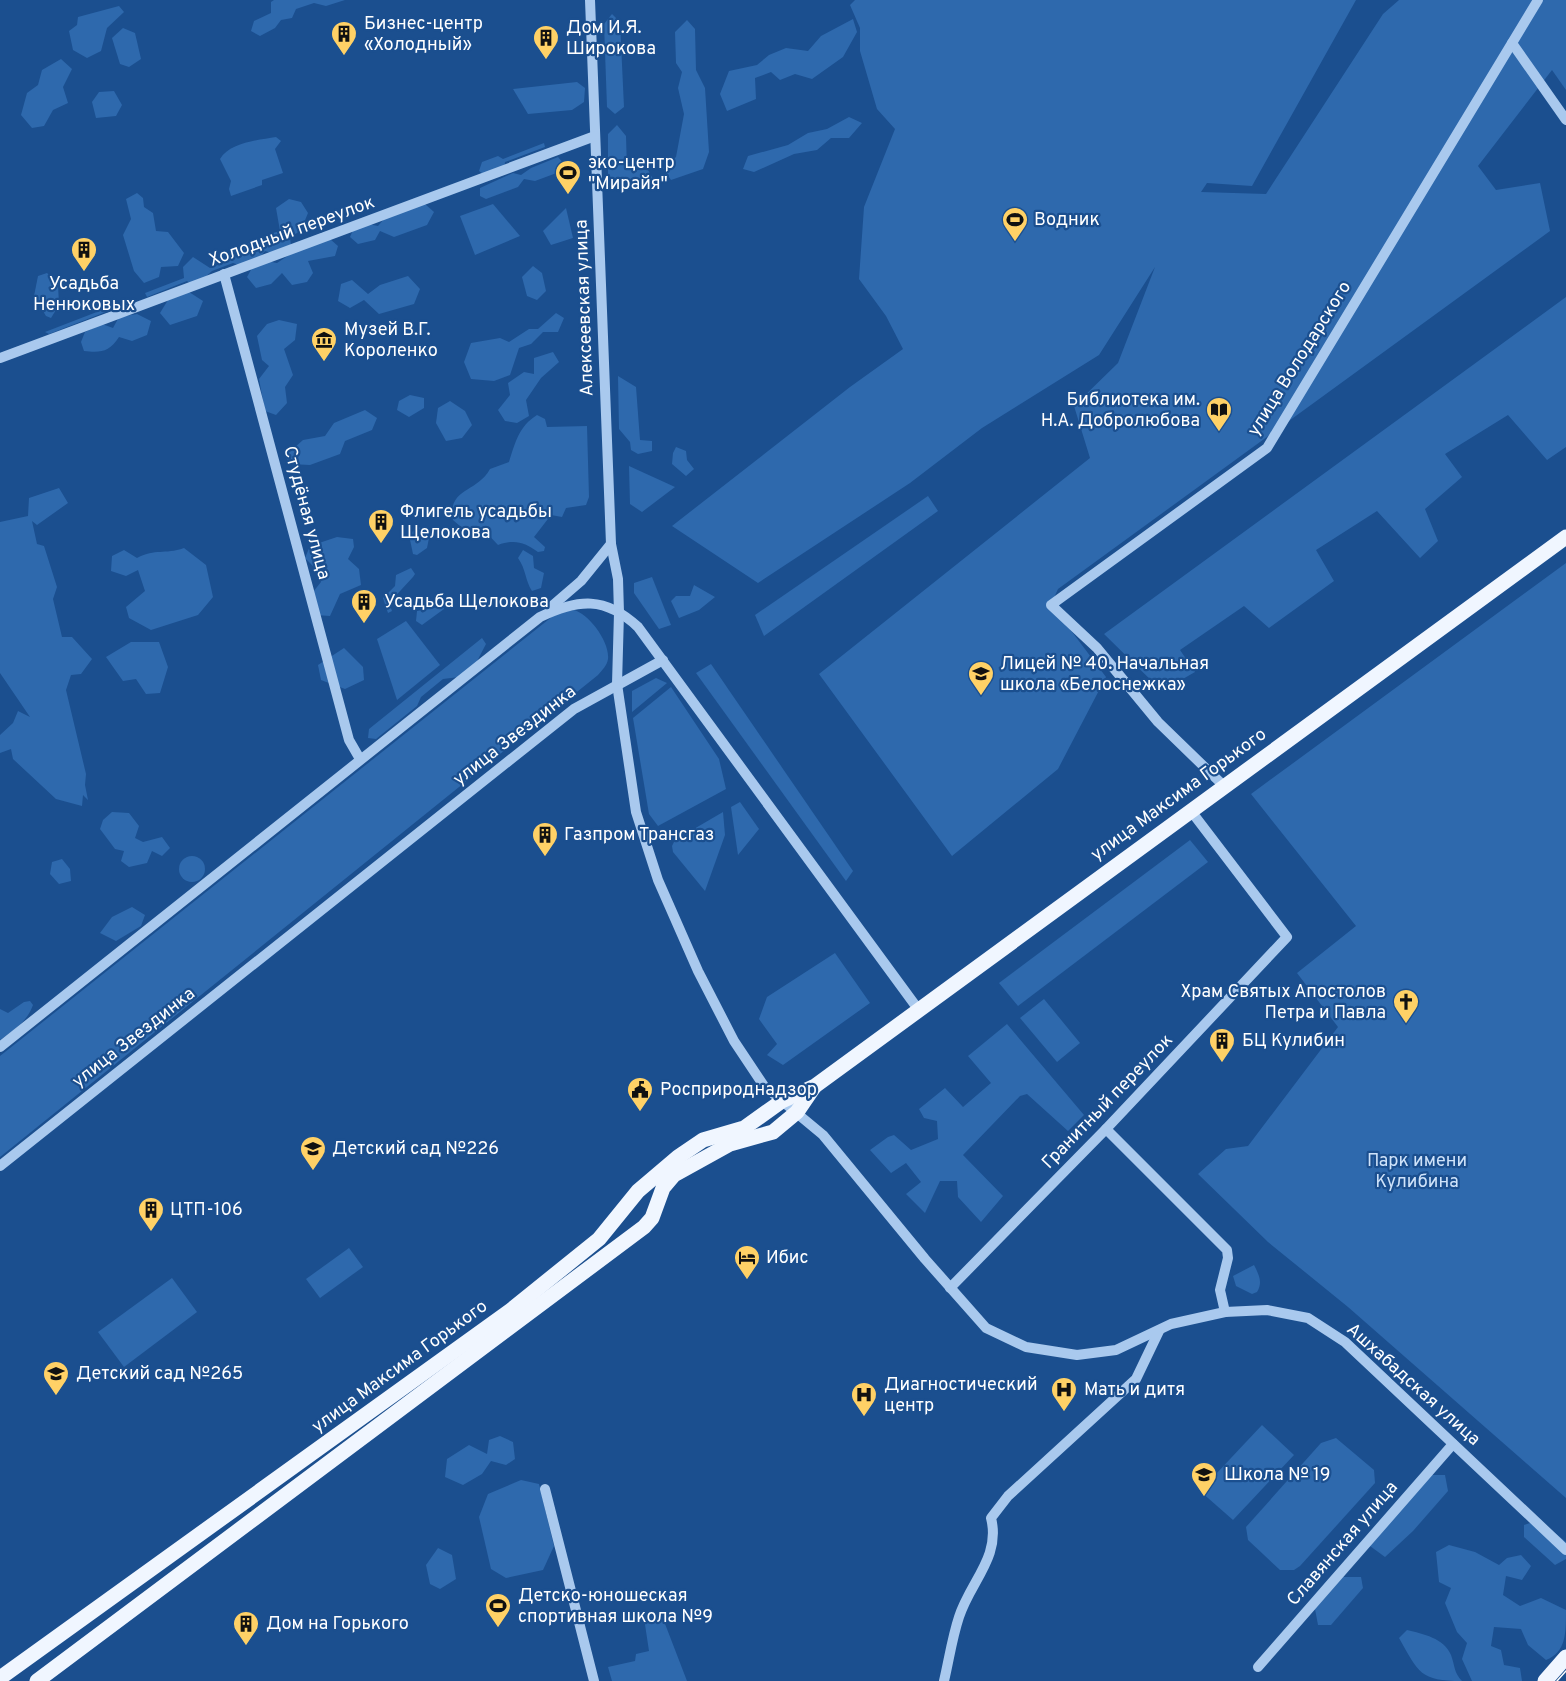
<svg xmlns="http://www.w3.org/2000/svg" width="1566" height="1681" viewBox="0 0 1566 1681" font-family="Overpass,sans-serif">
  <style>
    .green { fill: #2e69ad }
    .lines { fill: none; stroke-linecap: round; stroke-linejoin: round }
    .minor { stroke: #a9c9ee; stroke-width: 10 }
    .major { stroke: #f0f6ff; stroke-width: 15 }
    .tram { stroke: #fff; stroke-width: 1.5 }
    .labels { text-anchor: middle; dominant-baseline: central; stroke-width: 4.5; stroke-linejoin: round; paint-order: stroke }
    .poi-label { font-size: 18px; fill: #fff; stroke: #1b4f8f; text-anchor: start }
    .street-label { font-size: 18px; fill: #fff; stroke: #1b4f8f }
    .park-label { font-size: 18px; fill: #cfe3fa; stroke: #1b4f8f }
  </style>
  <rect width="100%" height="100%" fill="#1b4f8f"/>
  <!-- green -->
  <g class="green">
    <polygon points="274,0 345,0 326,6 314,3 296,9 292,18 281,20 275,28 260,36 251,31 254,21 271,13 271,2"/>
    <polygon points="855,0 1356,0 1252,186 1207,183 1201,192 1266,194 1383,14 1399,0 1566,0 1566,90 1552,70 1478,166 1496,190 1540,183 1550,231 1058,589 1051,604 1106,677 1058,769 952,856 819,674 1090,458 1074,406 1118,363 1155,267 1099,355 982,428 910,483 758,583 672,526 850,387 903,349 886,316 859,279 864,207 895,129 877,109 860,51 860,28 850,5"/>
    <polygon points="119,6 124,12 107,28 101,51 87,58 73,50 69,31 77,25 78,17"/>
    <polygon points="612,14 620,22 624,107 615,114 607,107 604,24"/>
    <polygon points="853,19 857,32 843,57 812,79 795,74 780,80 771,72 755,78 756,99 727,111 720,94 729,71 757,65 769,55 786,48 808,51 821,36"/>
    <polygon points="687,20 695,29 696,70 705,88 709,152 703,169 671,180 663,168 676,157 684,114 678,88 682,72 676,63 675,32"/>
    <polygon points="123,28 135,33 141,59 129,67 120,64 112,38"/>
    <polygon points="61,59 72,69 63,87 68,103 53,110 44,126 32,128 21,115 27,93 38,85 42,70"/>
    <polygon points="577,82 585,88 584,102 572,110 528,114 513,89"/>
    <polygon points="114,91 122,105 116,116 96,118 92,102 99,92"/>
    <polygon points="849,117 862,123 849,138 831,138 817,150 794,154 754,172 743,169 748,156 788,145 808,133 827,129"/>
    <polygon points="617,125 626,136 627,170 648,170 653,179 646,189 625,189 608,175 608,134"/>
    <path d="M276 137 281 141 275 149 283 173 262 180V185L231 196 229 189 231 181 220 159C230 142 259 140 276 137Z"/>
    <polygon points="544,143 545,147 505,162 504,169 486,176 479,171 482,162 498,156 503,159"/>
    <polygon points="558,157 564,164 562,171 535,181 524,179 518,187 486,199 480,196 480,188 513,173 521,175 531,168"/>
    <polygon points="137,193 143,198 144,207 153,213 156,231 168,232 184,253 178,266 161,267 159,277 144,283 134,271 123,235 131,219 126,199"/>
    <polygon points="289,199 301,202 308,213 301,230 290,238 291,245 272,253 265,251 258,259 239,265 233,263 212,271 194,287 187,281 147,297 145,293 184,278 183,267 193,257 210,268 231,260 235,249 252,242 265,243 273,233 280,231 276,208"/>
    <polygon points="425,204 434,212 427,225 394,237 380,231 375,240 358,244 350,237 353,230 368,224 378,226 384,219"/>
    <polygon points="493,204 520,236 475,255 460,216"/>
    <polygon points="566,208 573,238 551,245 543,231"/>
    <polygon points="330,239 338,246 335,256 308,261 313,273 307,282 292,285 282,273 271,284 256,288 247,277 252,268 266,261 277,263 298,249"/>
    <polygon points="533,266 542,273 546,291 537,300 527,296 522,277"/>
    <polygon points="47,273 58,284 59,305 51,318 46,316 34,296 38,276"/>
    <polygon points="408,276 420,289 414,304 379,314 364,300 350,308 338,301 341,284 352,280 368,294 380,285"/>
    <polygon points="189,292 203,301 197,316 170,325 160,313 168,300"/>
    <polygon points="1566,297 1566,447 1547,460 1508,415 1445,454 1462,477 1425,509 1438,541 1420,558 1377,511 1316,550 1334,581 1269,628 1244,606 1180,650 1195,672 1162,691 1104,634"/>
    <polygon points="133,298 134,301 49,334 45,332"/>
    <polygon points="556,313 564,318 558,332 543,332 531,344 519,348 510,375 494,381 471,379 464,362 471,343 500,338 509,342 529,329 538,329"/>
    <path d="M137 314 151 321 147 335 132 341 119 337C109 352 101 353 84 351L81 342 85 332 102 324 113 328 119 317Z"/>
    <polygon points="279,320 297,324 295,340 284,349 293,375 285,387 287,403 276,415 265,411 259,379 269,366 262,360 257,336 267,324"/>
    <polygon points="553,352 559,362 541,378 526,400 529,416 517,423 505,421 498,410 510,395 508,383 524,372 534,374 534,358"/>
    <polygon points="618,376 636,387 640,440 652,441 652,451 638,454 631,450 630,442 619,429"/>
    <polygon points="410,395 424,398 424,408 409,417 397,410 399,401"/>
    <polygon points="450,401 465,411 472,425 462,438 446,441 436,423 438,408"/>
    <polygon points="365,410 377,418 372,430 345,441 340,454 310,465 290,464 285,456 303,440 325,436 334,423"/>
    <path d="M537 415 545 419 547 427 587 426 589 497 586 505 566 508 562 517 551 515 534 537 545 547 544 551 538 552C524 542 515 539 498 545L483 529 468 533 453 520C447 488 477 493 490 469L509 462C515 443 519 426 537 415Z"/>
    <polygon points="676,447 686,451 687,460 694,469 686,476 672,464 673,453"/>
    <polygon points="629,466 675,487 642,512 630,504"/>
    <polygon points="59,488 68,503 37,525 32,521 37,544 44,546 57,587 53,599 62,637 72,637 92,659 81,674 71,675 66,690 86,774 85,785 88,800 83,795 82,806 56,799 13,759 11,749 0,753 0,735 13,723 18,711 30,717 0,673 0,522 28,516 29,498"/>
    <polygon points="928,496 938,511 764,636 755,615"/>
    <polygon points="417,527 425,529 429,538 427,548 417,555 413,554 409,535"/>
    <polygon points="337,537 353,539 354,547 348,559 359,569 361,585 340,594 330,616 316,615 309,597 321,582 317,570 305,558 310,546"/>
    <path d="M184 548 206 565 213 597 198 615 151 630 129 618 126 607 145 591 138 570 126 576 111 571 112 556 124 550 137 558C156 548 164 555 184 548Z"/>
    <path d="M523 550 533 556 534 568 544 573 541 588 532 591C525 580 526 569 518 558Z"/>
    <polygon points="1566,563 1566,1498 1348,1307 1268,1242 1198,1174 1226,1149 1248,1146 1338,1027 1297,973 1356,926 1251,794"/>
    <polygon points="411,568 415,574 413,577 389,603 392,611 388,613 383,598 395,586 396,575"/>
    <polygon points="652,577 671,625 659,629 634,593 634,583"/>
    <polygon points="694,585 715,597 699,610 679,618 671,601 676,596 690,596"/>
    <polygon points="442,603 444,609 422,625 416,621 417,611 434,608"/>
    <path d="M574 610C589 614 610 642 608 659 607 666 602 670 598 675L0 1157V1056L558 612Z"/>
    <polygon points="406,621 440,665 397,700 377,639"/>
    <polygon points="482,638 486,644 475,665 459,677 443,679 421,697 417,706 376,739 368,738 369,729"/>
    <polygon points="131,642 159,642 168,667 160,693 146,694 136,679 123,681 106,657"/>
    <polygon points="344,648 363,667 364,680 345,689 321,680 318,665"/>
    <polygon points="711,664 853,871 846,881 696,673"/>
    <polygon points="656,678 667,683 632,712 632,691"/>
    <polygon points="671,687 719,759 726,789 658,826 649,814 633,718"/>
    <polygon points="740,802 759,829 738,855 731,807"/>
    <polygon points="112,812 129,813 139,826 135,838 143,842 162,837 170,848 162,856 152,851 147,863 129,867 121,861 124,851 115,849 100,829 103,820"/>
    <polygon points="723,812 725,835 705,891 673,852 672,846 675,840"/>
    <polygon points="1190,840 1208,862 1018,1006 999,983"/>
    <circle cx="192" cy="869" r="13"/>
    <polygon points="62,859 70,869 71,881 59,884 50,874 52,862"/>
    <polygon points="132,907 145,915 141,926 116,941 100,933 112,917"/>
    <polygon points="835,953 870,1003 783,1065 767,1055 777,1044 759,1019 767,997"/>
    <polygon points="1044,999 1080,1043 1057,1062 1020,1018"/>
    <path d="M30 1001 33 1005C27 1022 14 1030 0 1040V1009L8 1013 24 1002Z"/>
    <polygon points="1007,1024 1084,1115 1068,1131 1027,1094 1020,1096 963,1155 1003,1196 981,1222 958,1197 957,1181 940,1181 925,1213 906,1194 921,1182 906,1163 891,1173 870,1150 888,1137 894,1135 911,1150 938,1139 937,1121 924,1118 919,1109 945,1088 963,1107 991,1083 968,1056"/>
    <polygon points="349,1248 363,1267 320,1298 306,1279"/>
    <path d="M1254 1265C1259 1275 1263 1282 1257 1292L1252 1294 1236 1286 1233 1276Z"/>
    <polygon points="172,1278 197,1312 124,1367 98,1332"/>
    <polygon points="1262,1425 1294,1455 1233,1520 1200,1491"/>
    <polygon points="500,1436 513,1442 515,1459 506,1465 491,1461 482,1474 463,1485 445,1477 447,1459 469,1445 487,1454 489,1440"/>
    <polygon points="1336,1438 1374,1470 1375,1483 1300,1566 1294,1570 1280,1570 1248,1540 1246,1527 1321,1443"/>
    <polygon points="1430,1475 1445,1475 1448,1491 1413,1531 1385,1557 1370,1546"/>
    <polygon points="521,1480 539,1484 554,1546 543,1570 506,1578 491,1569 479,1517 488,1494"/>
    <polygon points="1539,1520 1566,1542 1566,1559 1555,1565 1524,1537 1524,1525"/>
    <path d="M1449 1545 1475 1552 1499 1565 1507 1558 1521 1555 1531 1566 1522 1580 1506 1576 1503 1595 1520 1606 1541 1598 1566 1610C1566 1634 1566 1652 1546 1660L1528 1645 1521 1629 1494 1627 1491 1646 1501 1650 1504 1665 1520 1668 1522 1681H1472L1462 1659 1467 1643 1457 1632 1445 1603 1451 1588 1439 1582 1436 1552Z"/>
    <polygon points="438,1548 452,1555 456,1579 440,1589 430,1584 426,1565"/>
    <polygon points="1343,1577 1361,1577 1363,1588 1331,1625 1318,1625 1315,1609"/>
    <polygon points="662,1616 687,1681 612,1681 608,1667 635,1661 636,1654 649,1651 644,1618"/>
    <path d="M1407 1630C1423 1634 1444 1638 1451 1655 1455 1666 1454 1673 1462 1681 1420 1681 1419 1673 1399 1638Z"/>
  </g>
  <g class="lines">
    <!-- minor -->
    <g class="minor">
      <polyline points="590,0 611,544 618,579 619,613 617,684 636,812 658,880 698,971 734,1041 764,1086 823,1135 925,1259 986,1328 1026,1347 1077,1355 1116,1350 1171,1324 1225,1312 1267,1310 1308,1318 1345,1342 1566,1550"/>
      <polyline points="1512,43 1566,120"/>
      <polyline points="224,274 349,740 360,759"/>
      <polyline points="0,358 595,136"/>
      <polyline points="552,606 581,581 611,544"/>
      <polyline points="1224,786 1158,722 1097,648 1051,605 1267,448 1538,0"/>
      <path d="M0 1047 540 617C578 599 605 596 638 627L918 1009"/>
      <polyline points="1106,1129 1227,1250 1228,1258 1220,1290 1225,1312"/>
      <polyline points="0,1166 574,709 663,660"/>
      <polyline points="950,1288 1106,1129 1287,937 1191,811"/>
      <polyline points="545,1489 594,1681"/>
      <polyline points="1258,1667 1453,1444"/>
      <path d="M944 1681C949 1660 952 1638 959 1617 970 1582 1001 1557 991 1518L1008 1496 1136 1379 1159 1331"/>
    </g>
    <!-- major -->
    <g class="major">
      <polyline points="0,1678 511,1310 599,1239 638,1191 678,1157 703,1140 744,1128 782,1101 815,1086 1566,537"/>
      <polyline points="37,1681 644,1227 652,1218 663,1188 674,1175 730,1144 773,1132 797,1112 814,1087"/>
      <polyline points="1545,1681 1566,1657"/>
    </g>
    <!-- tram -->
    <polyline class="tram" points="1557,1681 1566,1671"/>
  </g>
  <!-- icons -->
  <defs>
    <symbol id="building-pin" viewBox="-11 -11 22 30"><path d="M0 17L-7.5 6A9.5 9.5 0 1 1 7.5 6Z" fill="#ffd166" stroke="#1b4f8f"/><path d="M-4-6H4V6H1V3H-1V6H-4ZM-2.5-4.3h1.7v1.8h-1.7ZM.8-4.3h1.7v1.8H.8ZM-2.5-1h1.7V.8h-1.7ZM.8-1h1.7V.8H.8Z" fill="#111"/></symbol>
    <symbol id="stadium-pin" viewBox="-11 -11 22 30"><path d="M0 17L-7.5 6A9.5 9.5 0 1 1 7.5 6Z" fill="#ffd166" stroke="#1b4f8f"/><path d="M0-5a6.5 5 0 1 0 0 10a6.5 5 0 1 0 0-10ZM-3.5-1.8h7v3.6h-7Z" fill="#111"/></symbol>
    <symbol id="museum-pin" viewBox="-11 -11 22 30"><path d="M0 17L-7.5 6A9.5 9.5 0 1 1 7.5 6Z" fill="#ffd166" stroke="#1b4f8f"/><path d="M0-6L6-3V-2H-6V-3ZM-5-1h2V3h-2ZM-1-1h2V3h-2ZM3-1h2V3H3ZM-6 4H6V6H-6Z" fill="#111"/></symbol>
    <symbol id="library-pin" viewBox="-11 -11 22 30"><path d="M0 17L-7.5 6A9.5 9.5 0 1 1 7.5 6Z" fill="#ffd166" stroke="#1b4f8f"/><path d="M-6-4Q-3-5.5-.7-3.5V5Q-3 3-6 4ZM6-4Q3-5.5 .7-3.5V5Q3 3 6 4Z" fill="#111"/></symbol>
    <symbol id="school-pin" viewBox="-11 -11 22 30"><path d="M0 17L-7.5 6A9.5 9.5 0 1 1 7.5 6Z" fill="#ffd166" stroke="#1b4f8f"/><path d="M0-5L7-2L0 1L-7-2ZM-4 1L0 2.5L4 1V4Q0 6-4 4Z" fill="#111"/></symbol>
    <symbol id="church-pin" viewBox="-11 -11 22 30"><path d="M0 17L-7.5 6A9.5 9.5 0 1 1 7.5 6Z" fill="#ffd166" stroke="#1b4f8f"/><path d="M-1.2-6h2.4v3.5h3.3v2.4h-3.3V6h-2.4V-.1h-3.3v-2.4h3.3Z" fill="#111"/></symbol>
    <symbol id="civic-pin" viewBox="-11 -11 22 30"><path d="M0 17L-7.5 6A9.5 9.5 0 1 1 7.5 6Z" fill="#ffd166" stroke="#1b4f8f"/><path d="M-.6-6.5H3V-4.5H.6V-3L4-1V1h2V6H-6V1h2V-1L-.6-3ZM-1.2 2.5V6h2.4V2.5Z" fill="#111"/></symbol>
    <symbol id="hotel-pin" viewBox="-11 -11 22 30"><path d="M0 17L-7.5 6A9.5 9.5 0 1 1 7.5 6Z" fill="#ffd166" stroke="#1b4f8f"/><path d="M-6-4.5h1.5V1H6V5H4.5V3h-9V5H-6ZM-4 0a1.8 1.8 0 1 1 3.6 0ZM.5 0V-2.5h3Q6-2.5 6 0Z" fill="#111"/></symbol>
    <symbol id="hospital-pin" viewBox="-11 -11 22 30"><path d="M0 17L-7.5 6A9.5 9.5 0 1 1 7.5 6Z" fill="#ffd166" stroke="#1b4f8f"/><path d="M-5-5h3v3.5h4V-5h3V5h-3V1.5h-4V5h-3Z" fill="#111"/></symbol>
  </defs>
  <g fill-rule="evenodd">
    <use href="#building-pin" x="329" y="19" width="30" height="40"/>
    <use href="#building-pin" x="531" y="23" width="30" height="40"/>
    <use href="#stadium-pin" x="553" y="158" width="30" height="40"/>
    <use href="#stadium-pin" x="1000" y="205" width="30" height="40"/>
    <use href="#building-pin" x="69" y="235" width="30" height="40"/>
    <use href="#museum-pin" x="309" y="325" width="30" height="40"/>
    <use href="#library-pin" x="1204" y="395" width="30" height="40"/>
    <use href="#building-pin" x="366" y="507" width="30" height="40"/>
    <use href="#building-pin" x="349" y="587" width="30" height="40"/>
    <use href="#school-pin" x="966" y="659" width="30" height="40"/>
    <use href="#building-pin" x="530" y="820" width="30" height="40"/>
    <use href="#church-pin" x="1391" y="987" width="30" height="40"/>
    <use href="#building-pin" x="1207" y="1026" width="30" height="40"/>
    <use href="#civic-pin" x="625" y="1075" width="30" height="40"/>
    <use href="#school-pin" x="298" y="1134" width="30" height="40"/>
    <use href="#building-pin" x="136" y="1195" width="30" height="40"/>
    <use href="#hotel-pin" x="732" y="1243" width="30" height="40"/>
    <use href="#school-pin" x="41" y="1359" width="30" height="40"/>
    <use href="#hospital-pin" x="1049" y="1375" width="30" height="40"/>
    <use href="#hospital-pin" x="849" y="1380" width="30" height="40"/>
    <use href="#school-pin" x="1189" y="1460" width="30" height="40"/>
    <use href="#stadium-pin" x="483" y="1591" width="30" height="40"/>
    <use href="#building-pin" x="231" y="1609" width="30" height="40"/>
  </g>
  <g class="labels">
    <!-- poi labels -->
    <g class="poi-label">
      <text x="364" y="24">Бизнес-центр<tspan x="364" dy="21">«Холодный»</tspan></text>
      <text x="566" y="28">Дом И.Я.<tspan x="566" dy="21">Широкова</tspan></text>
      <text x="588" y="163">эко-центр<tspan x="588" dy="21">"Мирайя"</tspan></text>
      <text x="1034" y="220">Водник</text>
      <text x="84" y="284" text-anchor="middle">Усадьба<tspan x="84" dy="21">Ненюковых</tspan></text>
      <text x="344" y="330">Музей В.Г.<tspan x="344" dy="21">Короленко</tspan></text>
      <text x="1200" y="400" text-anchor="end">Библиотека им.<tspan x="1200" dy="21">Н.А. Добролюбова</tspan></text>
      <text x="400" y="512">Флигель усадьбы<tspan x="400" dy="21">Щелокова</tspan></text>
      <text x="384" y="602">Усадьба Щелокова</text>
      <text x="1000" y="664">Лицей № 40. Начальная<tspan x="1000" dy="21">школа «Белоснежка»</tspan></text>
      <text x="564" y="835">Газпром Трансгаз</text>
      <text x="1386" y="992" text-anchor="end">Храм Святых Апостолов<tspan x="1386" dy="21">Петра и Павла</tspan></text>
      <text x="1242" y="1041">БЦ Кулибин</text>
      <text x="660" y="1090">Росприроднадзор</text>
      <text x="332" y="1149">Детский сад №226</text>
      <text x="170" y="1210">ЦТП-106</text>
      <text x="766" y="1258">Ибис</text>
      <text x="76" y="1374">Детский сад №265</text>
      <text x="884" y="1385">Диагностический<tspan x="884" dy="21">центр</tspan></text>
      <text x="1084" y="1390">Мать и дитя</text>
      <text x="1224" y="1475">Школа № 19</text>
      <text x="518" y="1596">Детско-юношеская<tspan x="518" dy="21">спортивная школа №9</tspan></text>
      <text x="266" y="1624">Дом на Горького</text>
    </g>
    <!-- street labels -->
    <g class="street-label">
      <text transform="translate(292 232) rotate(-20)">Холодный переулок</text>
      <text transform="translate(585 308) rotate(-92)">Алексеевская улица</text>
      <text transform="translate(1300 359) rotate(-58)">улица Володарского</text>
      <text transform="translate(306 513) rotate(75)">Студёная улица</text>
      <text transform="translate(515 736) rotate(-38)">улица Звездинка</text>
      <text transform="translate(1179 795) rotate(-36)">улица Максима Горького</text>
      <text transform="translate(134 1038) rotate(-38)">улица Звездинка</text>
      <text transform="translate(1108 1102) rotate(-46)">Гранитный переулок</text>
      <text transform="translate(400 1367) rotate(-36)">улица Максима Горького</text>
      <text transform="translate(1413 1385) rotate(42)">Ашхабадская улица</text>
      <text transform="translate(1343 1544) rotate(-49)">Славянская улица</text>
    </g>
    <!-- park labels -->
    <g class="park-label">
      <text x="1417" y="1161">Парк имени<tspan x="1417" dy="21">Кулибина</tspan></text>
    </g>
  </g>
</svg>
